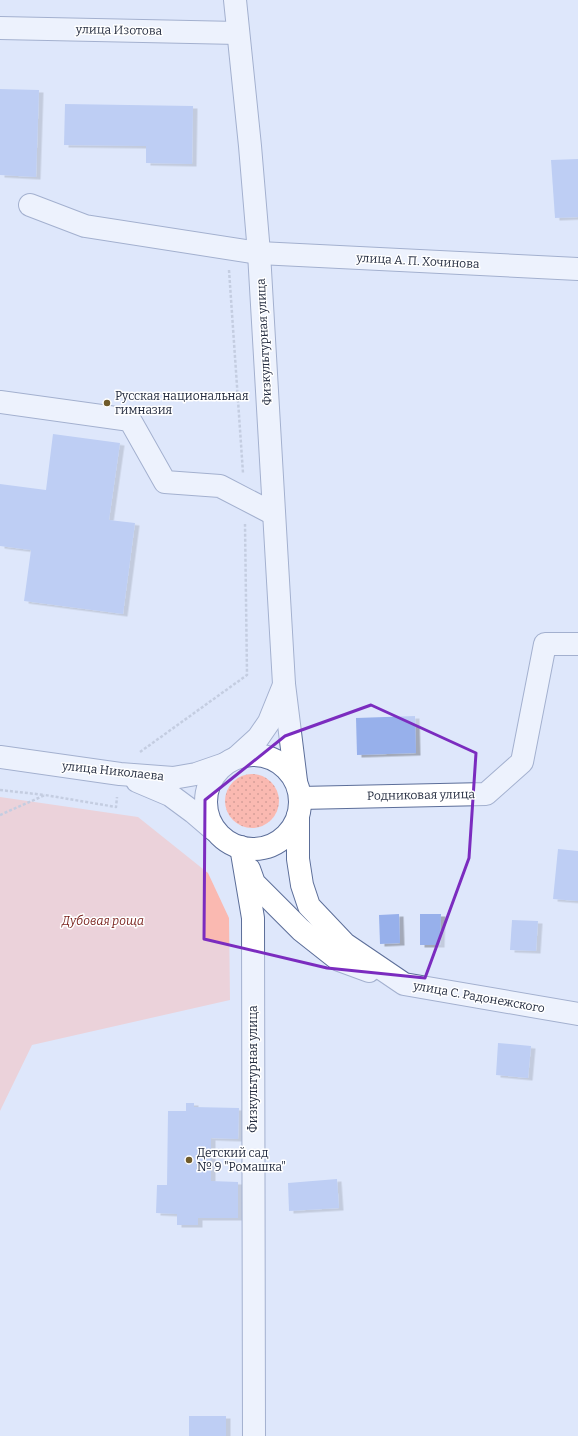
<svg xmlns="http://www.w3.org/2000/svg" width="578" height="1436" viewBox="0 0 578 1436" font-family="Bitter,serif">
  <style>
    .grass { fill: url(#grass-dots) }
    .park { fill: #fab9b1 }
    .building { fill: #97b0eb; filter: url(#shadow) }
    .lines { fill: none; stroke-linecap: round; stroke-linejoin: round }
    .minor-casing { stroke: #5c6e99; stroke-width: 24 }
    .path { stroke: #a5aec1; stroke-width: 2.5; stroke-dasharray: 3 2; stroke-linecap: butt }
    .minor { stroke: #fff; stroke-width: 22 }
    .marked { fill: none; stroke: #7b2cbf; stroke-width: 3; stroke-linejoin: round }
    .poi-dot { fill: #705b2a; stroke: #fff; stroke-width: 1.5 }
    .labels { text-anchor: middle; dominant-baseline: central; stroke-width: 3; stroke-linejoin: round; paint-order: stroke }
    .street-label { font-size: 12px; fill: #252d40; stroke: #fff }
    .poi-label { font-size: 12px; fill: #252d40; stroke: #fff; text-anchor: start }
    .park-label { font-size: 12px; font-style: italic; fill: #7b2520; stroke: #fff }
  </style>
  <defs>
    <pattern id="grass-dots" width="8" height="8" patternUnits="userSpaceOnUse"><rect width="8" height="8" fill="#fab9b1"/><path d="M2 2h.1M6 6h.1" fill="none" stroke="#d69f99" stroke-width="1.8" stroke-linecap="round"/></pattern>
    <filter id="shadow"><feDropShadow dx="4.5" dy="2.5" stdDeviation="0" flood-color="#0004"/></filter>
  </defs>
  <rect width="100%" height="100%" fill="#dee7fb"/>
  <!-- grass -->
  <circle class="grass" cx="252" cy="801" r="27"/>
  <!-- park -->
  <polygon class="park" points="0,797 138,817 208,873 229,918 230,1000 32,1045 0,1111"/>
  <!-- building -->
  <g class="building">
    <polygon points="0,89 39,90 36,177 0,175"/>
    <polygon points="65,104 193,106 192,164 146,163 146,146 64,145"/>
    <polygon points="578,159 578,217 555,218 551,160"/>
    <polygon points="53,434 120,443 109,520 135,523 123,614 24,601 31,550 0,546 0,484 46,490"/>
    <polygon points="415,716 416,753 357,755 356,718"/>
    <polygon points="558,849 578,851 578,901 553,899"/>
    <polygon points="399,914 400,943 380,944 379,915"/>
    <polygon points="420,914 441,914 440,945 420,945"/>
    <polygon points="512,920 538,921 536,951 510,950"/>
    <polygon points="498,1043 531,1046 528,1078 496,1075"/>
    <polygon points="186,1103 194,1103 194,1107 239,1108 238,1139 211,1138 211,1181 238,1182 238,1218 198,1218 198,1225 177,1225 177,1214 156,1213 157,1185 167,1185 168,1111 186,1111"/>
    <polygon points="337,1179 339,1208 289,1211 288,1183"/>
    <rect x="189" y="1416" width="37" height="20"/>
  </g>
  <g class="lines">
    <defs>
      <g id="minor">
        <polyline points="235,0 250,146 259,253 284,684 296,781"/>
        <polyline points="0,28 238,33"/>
        <polyline points="30,205 85,226 259,253 578,269"/>
        <polyline points="0,402 130,420 165,482 220,486 274,514"/>
        <circle cx="253" cy="802" r="47"/>
        <polyline points="0,757 120,774 173,778 196,774 225,764"/>
        <polyline points="236,758 258,738 269,722 284,685"/>
        <polyline points="137,781 170,795 193,812 214,830"/>
        <polyline points="300,798 486,794 522,762 545,644 578,644"/>
        <polyline points="298,816 298,859 302,885 309,906 345,944 404,984 578,1014"/>
        <polyline points="241,847 253,918 254,1436"/>
        <polyline points="249,869 254,883 301,930 339,960 369,971"/>
      </g>
    </defs>
    <!-- minor casing -->
    <use href="#minor" class="minor-casing"/>
    <!-- path -->
    <g class="path">
      <polyline points="229,270 243,473"/>
      <polyline points="140,752 247,675 245,524"/>
      <polyline points="0,790 45,795"/>
      <polyline points="0,815 45,795 116,807 117,797"/>
    </g>
    <!-- minor -->
    <use href="#minor" class="minor"/>
  </g>
  <!-- marked area -->
  <path d="M0 0H578V1436H0ZM371 705 476 753 469 858 425 978 327 968 204 939 205 800 285 736Z" fill="#dee7fb" fill-opacity=".55" fill-rule="evenodd"/>
  <path class="marked" d="M371 705 476 753 469 858 425 978 327 968 204 939 205 800 285 736Z"/>
  <!-- markers -->
  <g class="poi-dot">
    <circle cx="107" cy="403" r="4"/>
    <circle cx="189" cy="1160" r="4"/>
  </g>
  <g class="labels">
    <!-- street labels -->
    <g class="street-label">
      <text transform="translate(119 30) rotate(1)">улица Изотова</text>
      <text transform="translate(418 261) rotate(3)">улица А. П. Хочинова</text>
      <text transform="translate(264 342) rotate(-93)">Физкультурная улица</text>
      <text transform="translate(113 771) rotate(6)">улица Николаева</text>
      <text transform="translate(421 795) rotate(-1)">Родниковая улица</text>
      <text transform="translate(479 997) rotate(10)">улица С. Радонежского</text>
      <text transform="translate(253 1069) rotate(-90)">Физкультурная улица</text>
    </g>
    <!-- poi labels -->
    <g class="poi-label">
      <text x="115" y="396">Русская национальная<tspan x="115" dy="14">гимназия</tspan></text>
      <text x="197" y="1153">Детский сад<tspan x="197" dy="14">№ 9 "Ромашка"</tspan></text>
    </g>
    <!-- park labels -->
    <g class="park-label">
      <text x="103" y="921">Дубовая роща</text>
    </g>
  </g>
</svg>
